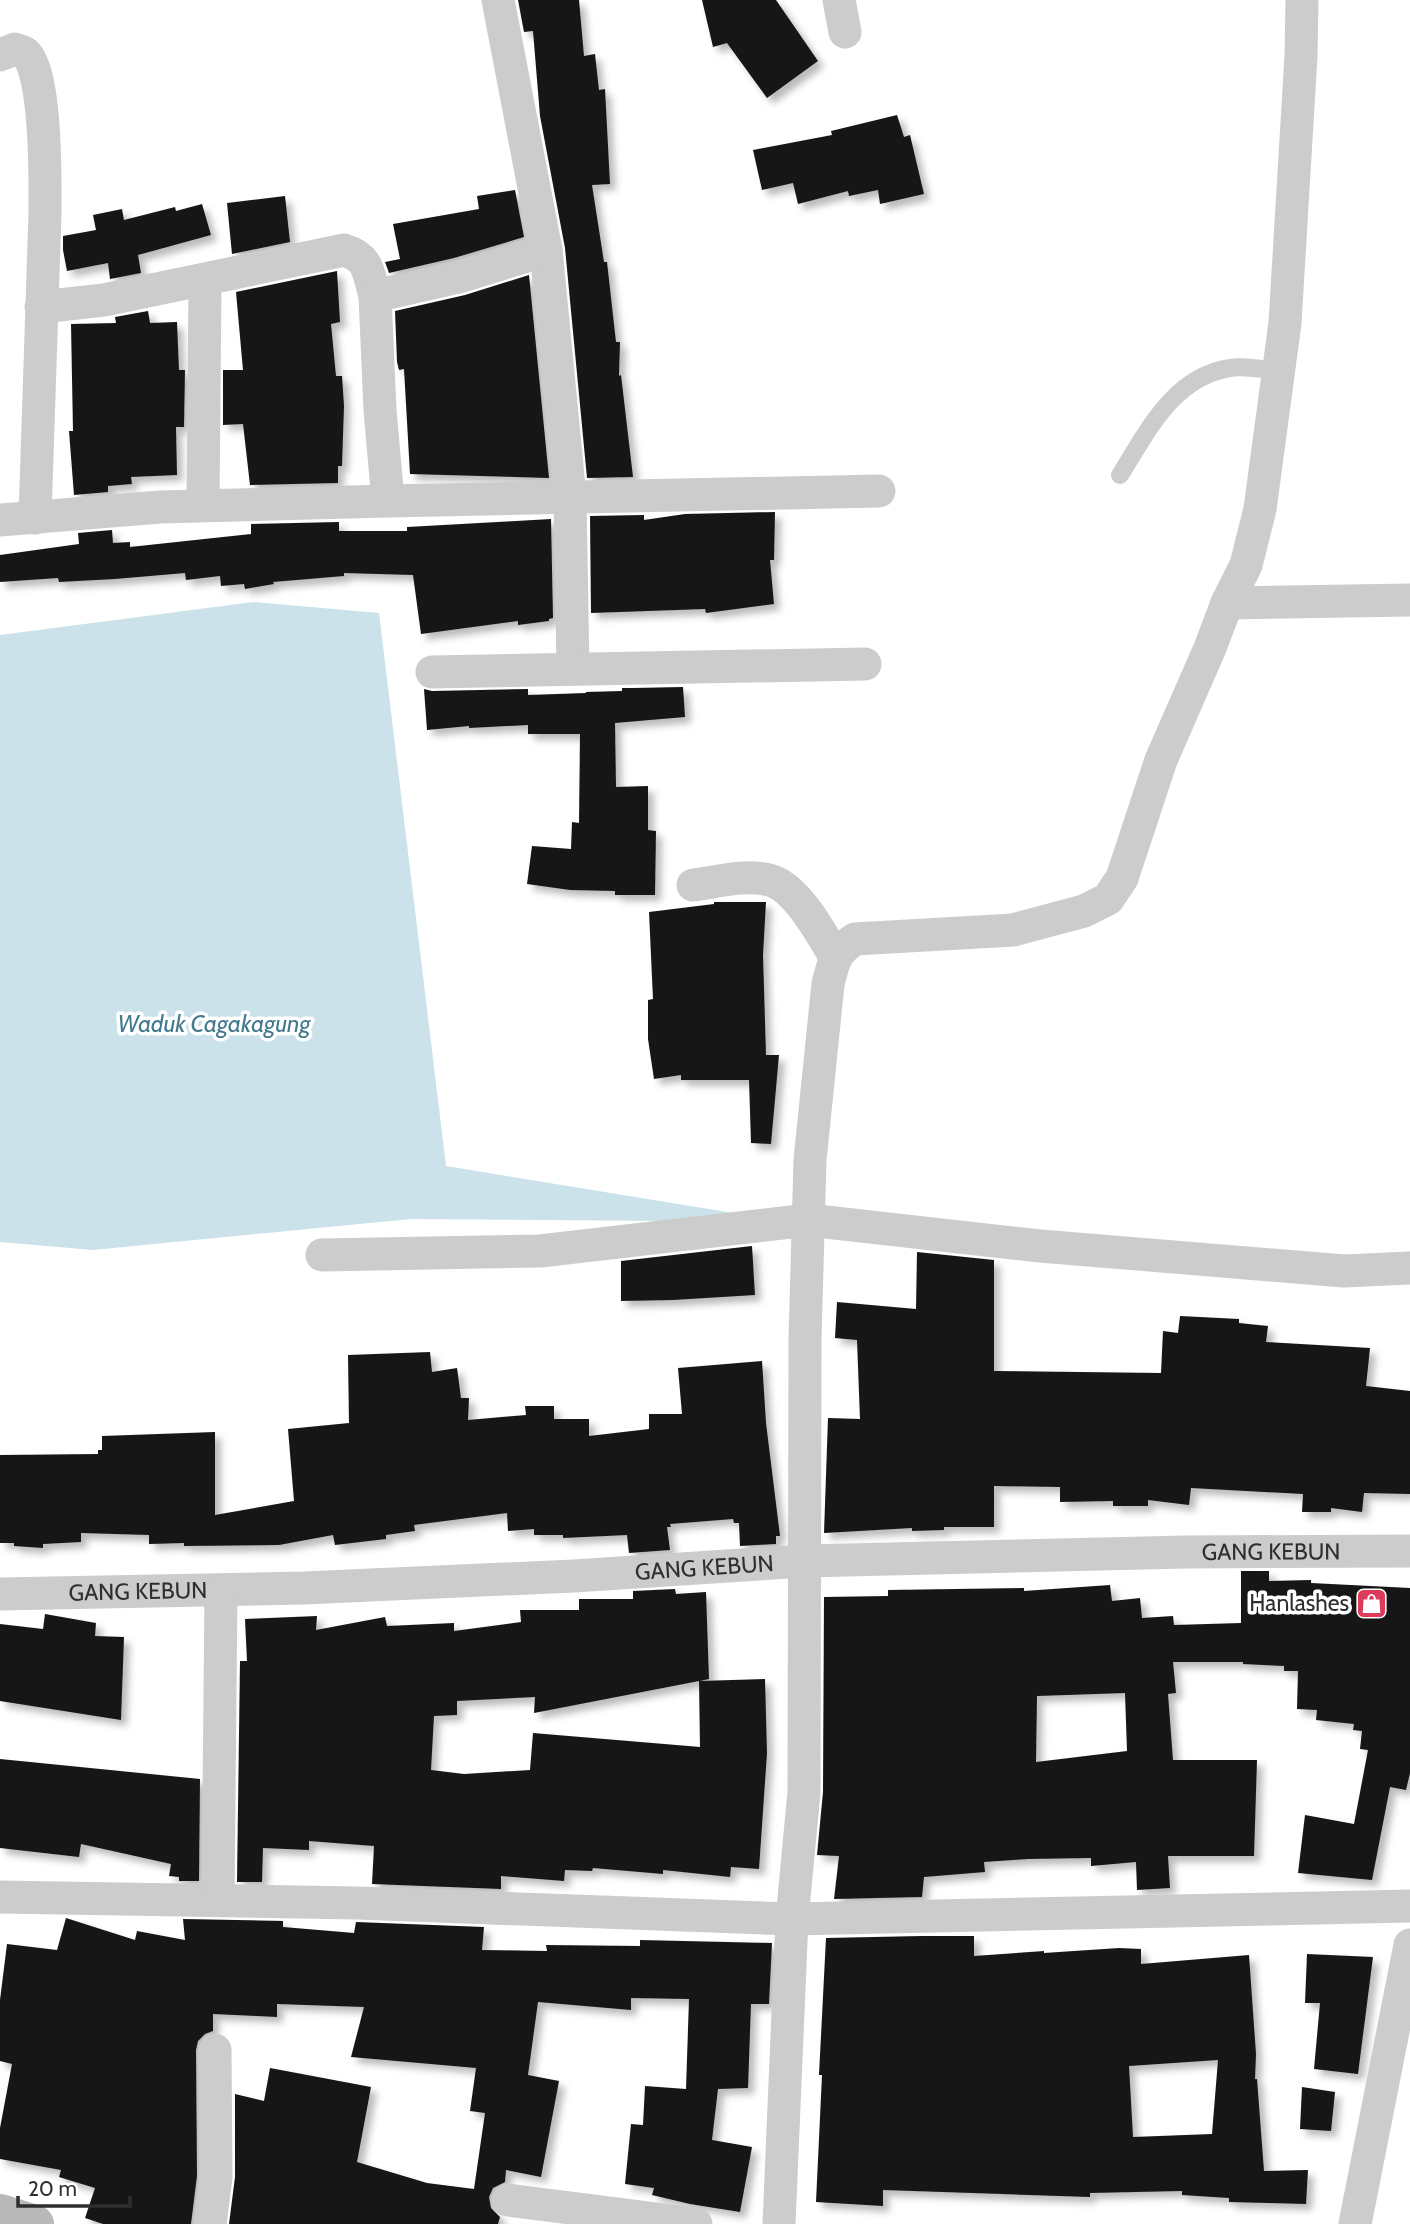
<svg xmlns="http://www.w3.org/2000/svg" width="1410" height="2224" viewBox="0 0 1410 2224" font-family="Cabin,sans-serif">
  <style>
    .water { fill: #cbe2ea }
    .building { fill: #161616; fill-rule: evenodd; filter: url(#shadow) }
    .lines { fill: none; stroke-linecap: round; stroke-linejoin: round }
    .service { stroke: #ccc; stroke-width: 18 }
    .minor { stroke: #ccc; stroke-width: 33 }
    .secondary { stroke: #b9b9b9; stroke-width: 38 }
    .labels { text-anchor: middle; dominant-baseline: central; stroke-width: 7; stroke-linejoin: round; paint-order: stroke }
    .street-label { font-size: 23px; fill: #2f2f2f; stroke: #fff }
    .poi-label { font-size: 23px; fill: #2f2f2f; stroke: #fff; text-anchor: end }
    .water-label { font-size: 24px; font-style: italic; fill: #41798e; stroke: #fff }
  </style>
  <defs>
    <filter id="shadow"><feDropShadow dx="6" dy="6" stdDeviation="3.5" flood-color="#0004"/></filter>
  </defs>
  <rect width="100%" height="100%" fill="#fff"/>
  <!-- water -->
  <polygon class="water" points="253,602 379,613 446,1166 788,1222 411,1219 93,1250 0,1242 0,635"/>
  <!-- building -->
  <g class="building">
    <polygon points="518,0 579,0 584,56 595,54 599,90 605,89 610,184 592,185 604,262 607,262 616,342 620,342 619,376 621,375 633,477 587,478 565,248 540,116 533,31 524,32"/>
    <polygon points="702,0 776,0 818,61 767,98 727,43 713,47"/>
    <polygon points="897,115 904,137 910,135 924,194 880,204 878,190 849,196 848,191 798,204 793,183 762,190 753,150 832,135 831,131"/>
    <polygon points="515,190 524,237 454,258 389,273 385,262 400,259 393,224 479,209 477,196"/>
    <polygon points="285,196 290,242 232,254 227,203"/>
    <polygon points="202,204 211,235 138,255 141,273 110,279 108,263 67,271 63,250 63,236 96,230 93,215 122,209 124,220 175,207 176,211"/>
    <polygon points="337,271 340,322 331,324 336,376 342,376 344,406 342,466 338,466 338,483 250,485 243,424 223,425 223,370 243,370 236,292"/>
    <polygon points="529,275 549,478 410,474 404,369 399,370 397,362 395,311 465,295"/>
    <polygon points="148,311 150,323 177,322 179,370 185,370 184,427 176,427 177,475 131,477 132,484 108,486 108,492 74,495 69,431 73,431 71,324 116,323 115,317"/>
    <polygon points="775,512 774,560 770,560 774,604 706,613 705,609 591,613 590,516 644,515 644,520 685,514"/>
    <polygon points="551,519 553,618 549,619 549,621 518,625 518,621 421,634 413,575 344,573 344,576 273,582 274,584 245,589 244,584 221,586 220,576 186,580 185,573 115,579 59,582 58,578 0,582 0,555 79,544 78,533 112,530 113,543 130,542 130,547 251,534 251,524 339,522 339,531 407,531 407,527"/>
    <polygon points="683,687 685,717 615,723 616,787 648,786 648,830 656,831 655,895 615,895 615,891 570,890 527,884 532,846 571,849 572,822 579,823 580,734 528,734 528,725 469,728 469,726 427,730 424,689 432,691 528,689 528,695 586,693 586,692 622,691 622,688 633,688"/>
    <polygon points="714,902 766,902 763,955 766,1055 779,1055 771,1144 751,1143 749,1080 681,1080 681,1075 654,1079 648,1039 648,1000 653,999 649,912 714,904"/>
    <polygon points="752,1246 755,1295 673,1300 621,1301 621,1261"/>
    <polygon points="917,1252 994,1260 994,1371 1161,1373 1163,1331 1178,1333 1180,1316 1239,1319 1239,1323 1268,1326 1266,1342 1370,1348 1366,1386 1410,1391 1410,1494 1364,1493 1362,1512 1331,1508 1331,1512 1302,1512 1303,1494 1191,1488 1189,1505 1148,1500 1148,1506 1113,1506 1113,1501 1060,1502 1060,1487 994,1486 994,1527 944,1527 944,1530 912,1531 912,1528 824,1533 828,1418 860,1419 857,1340 835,1338 837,1302 916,1309"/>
    <polygon points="430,1352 432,1372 457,1368 461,1398 469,1398 468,1420 526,1415 525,1406 554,1406 554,1419 589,1419 589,1436 649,1429 649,1414 682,1414 678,1368 762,1361 766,1423 780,1536 776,1536 776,1544 740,1546 739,1523 734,1523 733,1519 670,1524 671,1527 667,1527 670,1550 629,1553 627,1535 563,1538 563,1535 534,1535 534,1529 508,1531 507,1513 414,1525 415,1531 386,1535 386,1539 335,1545 333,1535 279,1545 184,1546 184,1543 149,1544 149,1535 81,1533 81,1542 43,1544 43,1548 14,1546 14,1543 0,1543 0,1455 98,1454 98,1450 102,1450 102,1436 215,1432 215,1515 294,1501 288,1429 349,1423 348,1355"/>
    <path d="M1241 1571H1269V1581L1311 1580V1583L1410 1588V1773L1406 1790 1390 1787 1372 1880 1298 1873 1305 1815 1354 1824 1368 1750 1360 1749 1362 1731 1353 1730 1354 1724 1316 1720 1317 1710 1297 1709 1298 1671H1284V1666L1243 1664V1662H1173L1176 1693 1168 1694 1173 1760H1257L1254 1856H1168L1170 1888 1137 1890 1136 1862 1091 1866V1858L1028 1859 984 1862 985 1872 924 1877 922 1897 834 1899 839 1856 817 1855 823 1792 824 1597 888 1596V1590L1024 1588V1591L1110 1585 1112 1601 1140 1598 1142 1618 1173 1616 1174 1625 1241 1623ZM1125 1693 1127 1751 1036 1762 1037 1696Z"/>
    <path d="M675 1589 676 1594 706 1592 709 1679 700 1681 765 1679 767 1753 759 1869 731 1867 730 1877 663 1870V1874L593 1868 592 1871 565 1870 564 1881 501 1876V1889L372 1884 374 1846 309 1841V1850L263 1848 262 1882H237L240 1661H247L245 1619 317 1616 316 1630 385 1617 387 1626 454 1623V1631L521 1622 520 1610H579V1599H633V1591ZM699 1681 700 1747 533 1733 530 1770 464 1774 431 1770 434 1716 457 1715V1701L535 1697 534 1713Z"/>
    <polygon points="45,1614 96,1623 95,1636 124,1637 121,1720 0,1701 0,1624 43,1629"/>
    <polygon points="0,1759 200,1779 199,1881 179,1881 179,1877 169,1876 171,1864 81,1844 79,1857 0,1848"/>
    <polygon points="66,1918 135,1940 137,1931 185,1940 183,1919 283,1921 283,1927 354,1933 356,1922 484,1927 482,1950 547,1951 546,1945 640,1946 640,1940 772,1943 769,2004 751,2004 748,2088 718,2089 712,2140 752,2147 740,2212 690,2204 652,2195 654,2188 625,2184 631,2124 643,2125 645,2086 686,2089 689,1999 631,1998 631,2010 538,2002 528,2075 559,2081 541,2177 506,2170 505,2182 493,2188 489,2197 491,2208 500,2217 498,2224 229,2224 235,2177 235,2094 264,2101 270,2068 371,2087 357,2162 427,2183 474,2189 485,2113 470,2111 476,2068 351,2057 364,2007 277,2004 277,2017 213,2014 213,2031 205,2034 198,2041 196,2050 197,2176 191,2224 103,2224 85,2218 95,2188 59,2177 61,2170 0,2159 0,2128 12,2064 0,2061 0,2000 7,1944 57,1950"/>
    <path d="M922 1936H974V1956L1044 1951V1953L1119 1948 1141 1949V1964L1249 1955 1256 2054 1255 2079H1257L1264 2171 1308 2170 1306 2204 1229 2202V2198L1182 2195V2191L1090 2193V2197L883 2190V2206L816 2202 822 2075H819L826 1938ZM1218 2060 1212 2134 1133 2137 1129 2066Z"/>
    <polygon points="1307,1954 1373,1957 1358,2074 1314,2069 1320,2003 1305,2003"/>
    <polygon points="1302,2087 1335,2092 1331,2131 1300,2129"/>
  </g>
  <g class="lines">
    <!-- service -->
    <path class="service" d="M1120 475C1148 431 1173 377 1230 368 1245 365 1264 370 1280 371"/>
    <!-- minor -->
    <g class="minor">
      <polyline points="839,0 845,32"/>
      <path d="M0 55 15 49C17 50 24 52 25 53 47 72 45 183 45 213L35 518"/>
      <polyline points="546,250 570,497 573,669"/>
      <path d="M41 307 104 300 344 250C370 258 368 273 375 296L459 277 546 250 498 0"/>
      <polyline points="388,501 879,491"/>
      <polyline points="203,505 205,281"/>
      <polyline points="0,520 160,507 388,501 380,410 375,296"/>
      <polyline points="1227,603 1410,600"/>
      <polyline points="432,672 865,664"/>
      <path d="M693 885C717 882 744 874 769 880 796 886 822 934 835 957"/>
      <polyline points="322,1255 540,1251 808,1220 1040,1246 1344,1271 1410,1268"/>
      <path id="s1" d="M0 1594 304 1588 574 1576 804 1561 1186 1552 1410 1551"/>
      <polyline points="0,1897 357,1903 792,1919 1410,1906"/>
      <polyline points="218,1900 221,1591"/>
      <polyline points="508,2200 696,2224"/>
      <polyline points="210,2224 216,2177 215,2050"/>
      <path d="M779 2224 792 1919 804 1792 805 1339 810 1160 828 984C834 961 834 953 855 939L1013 930 1084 911 1108 899 1122 878 1161 760 1210 648 1227 603 1246 565 1260 509 1285 323 1301 56 1302 0"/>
      <polyline points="1355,2224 1410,1945"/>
    </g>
    <!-- secondary -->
    <polyline class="secondary" points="0,2213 35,2224"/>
  </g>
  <!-- icons -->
  <defs>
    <symbol id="shop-square" viewBox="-11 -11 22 22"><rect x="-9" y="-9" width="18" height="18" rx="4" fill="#dd3b5b" stroke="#fff"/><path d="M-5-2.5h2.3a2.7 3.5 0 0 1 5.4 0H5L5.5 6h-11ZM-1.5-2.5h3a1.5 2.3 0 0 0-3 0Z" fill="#fff"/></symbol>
  </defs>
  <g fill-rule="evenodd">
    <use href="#shop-square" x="1354" y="1586" width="35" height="35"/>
  </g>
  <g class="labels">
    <!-- street labels -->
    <g class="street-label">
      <text stroke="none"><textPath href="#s1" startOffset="1272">GANG KEBUN</textPath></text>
      <text stroke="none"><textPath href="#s1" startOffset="705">GANG KEBUN</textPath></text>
      <text stroke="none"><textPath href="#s1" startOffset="138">GANG KEBUN</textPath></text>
    </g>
    <!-- poi labels -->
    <g class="poi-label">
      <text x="1349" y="1603">Hanlashes</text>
    </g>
    <!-- water labels -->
    <g class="water-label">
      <text x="214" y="1023">Waduk Cagakagung</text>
    </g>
  </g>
  <!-- scale -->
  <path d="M18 2196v10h112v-10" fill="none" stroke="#2f2f2f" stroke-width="3.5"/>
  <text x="28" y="2196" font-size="21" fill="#2f2f2f" stroke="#ffffff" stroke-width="5" paint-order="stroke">20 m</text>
</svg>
